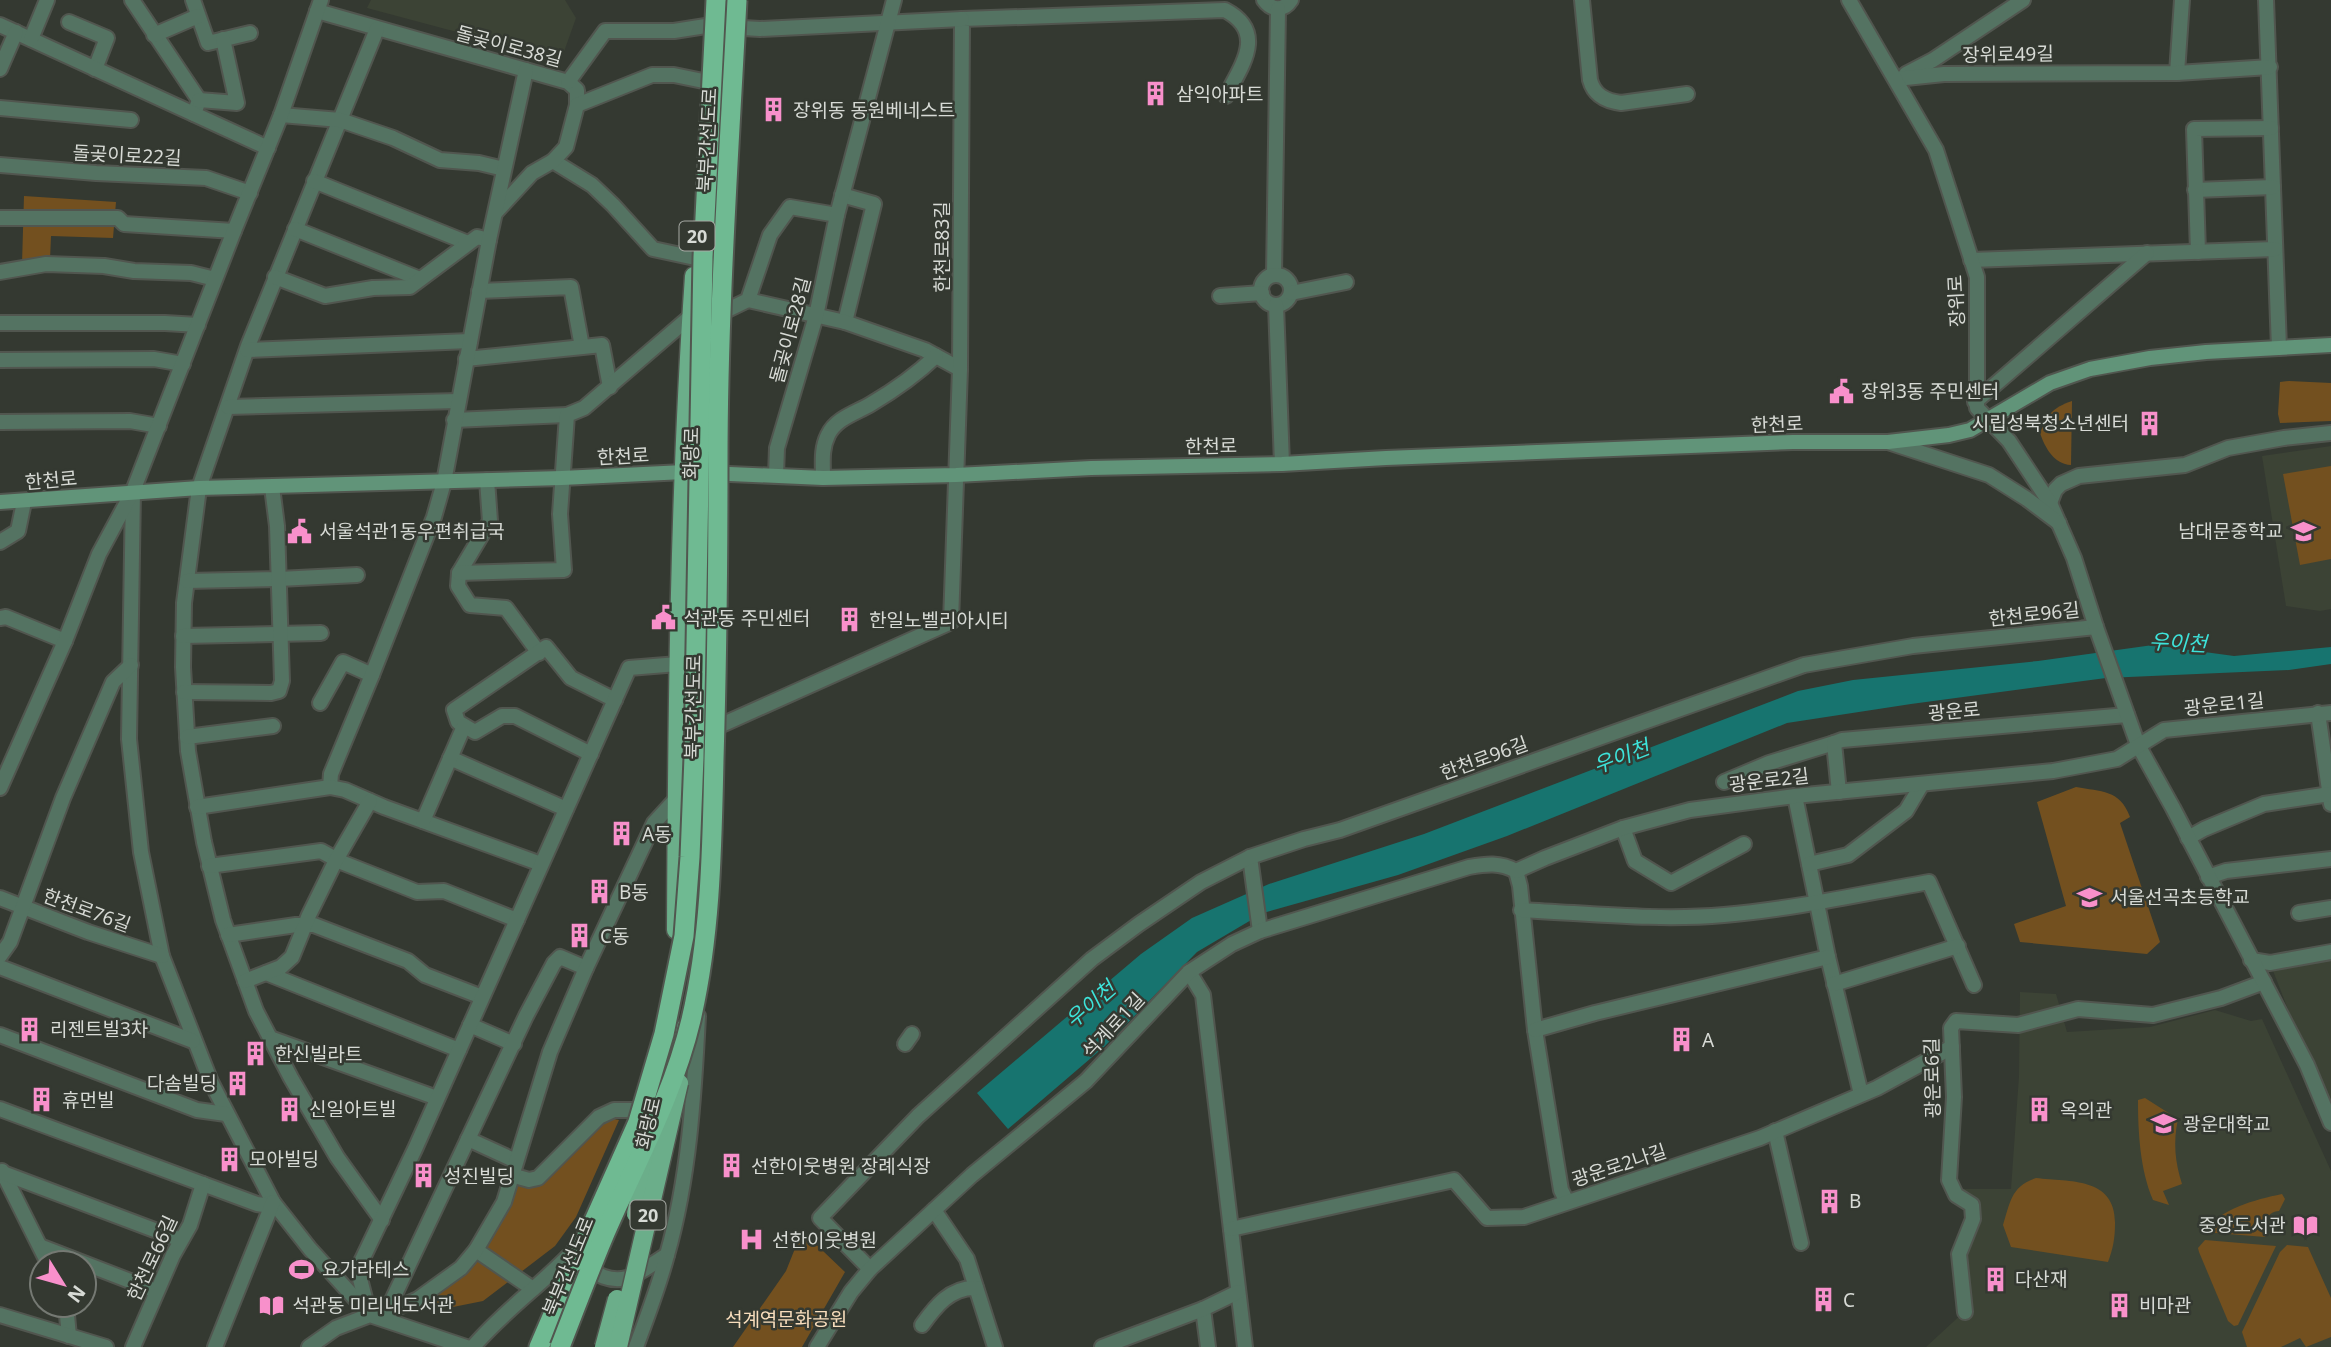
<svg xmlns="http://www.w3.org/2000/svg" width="2331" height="1347" viewBox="0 0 2331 1347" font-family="'Noto Sans','Noto Sans KR',sans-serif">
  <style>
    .built { fill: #3c4335 }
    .green { fill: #73501f }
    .water { fill: #17746f }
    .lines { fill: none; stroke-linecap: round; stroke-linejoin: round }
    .minor-casing { stroke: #51564f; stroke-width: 18 }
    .tertiary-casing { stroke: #51564f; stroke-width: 18 }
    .secondary-casing { stroke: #51564f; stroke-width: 18 }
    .primary-casing { stroke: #51564f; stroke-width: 21 }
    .trunk-casing { stroke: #51564f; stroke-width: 23 }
    .minor { stroke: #547362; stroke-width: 14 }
    .tertiary { stroke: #547362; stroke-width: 14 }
    .secondary { stroke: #619479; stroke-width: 14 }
    .primary { stroke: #6bae8a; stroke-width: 18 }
    .trunk { stroke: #6fba92; stroke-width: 19 }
    .primary-bridge-casing { stroke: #51564f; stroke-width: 21; stroke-linecap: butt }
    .trunk-bridge-casing { stroke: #51564f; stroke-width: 23; stroke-linecap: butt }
    .primary-bridge { stroke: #6bae8a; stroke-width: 18 }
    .trunk-bridge { stroke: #6fba92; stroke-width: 19 }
    .labels { text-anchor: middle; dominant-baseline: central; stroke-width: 5; stroke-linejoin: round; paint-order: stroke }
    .shield { fill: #343931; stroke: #a6aaa4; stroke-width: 2 }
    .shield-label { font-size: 18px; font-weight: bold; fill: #d7dad5 }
    .street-label { font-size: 19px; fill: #d7dad5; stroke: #343931 }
    .poi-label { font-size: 19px; fill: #d7dad5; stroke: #343931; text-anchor: start }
    .park-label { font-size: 19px; fill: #f8ddbc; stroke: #343931 }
    .water-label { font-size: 21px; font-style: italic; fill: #3de3da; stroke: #343931 }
  </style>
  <rect width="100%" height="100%" fill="#343931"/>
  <!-- built -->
  <g class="built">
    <polygon points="371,0 565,0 576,18 561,60 367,8"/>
    <polygon points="2331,446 2331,609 2320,611 2286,606 2262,456"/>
    <polygon points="2331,952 2331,1120 2270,963"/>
    <polygon points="2020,992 2056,994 2067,1032 2150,1027 2215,1010 2251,1021 2262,1019 2331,1171 2331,1347 1926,1347 1965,1311 1959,1254 1973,1219 1953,1189 2011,1189 2019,1076"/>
  </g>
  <!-- green -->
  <g class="green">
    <polygon points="24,196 116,202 113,238 51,236 50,260 22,264"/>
    <polygon points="2289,381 2331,383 2331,421 2280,423 2278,414 2280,382"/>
    <path d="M2072 401 2071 465C2054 464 2045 448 2040 433 2048 414 2052 408 2072 401Z"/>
    <polygon points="2331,466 2331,559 2300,565 2283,474"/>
    <path d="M2076 787C2101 792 2120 789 2130 817L2120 823 2160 942 2147 954 2020 942 2014 924 2066 906 2037 802Z"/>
    <path d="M2145 1098 2178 1119C2173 1142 2175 1162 2182 1184L2163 1191 2169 1205 2153 1200C2140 1170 2138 1132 2138 1100Z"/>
    <polygon points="609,1118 619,1120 576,1217 555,1246 483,1301 448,1308 412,1306 462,1272 513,1181 531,1186 599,1122"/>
    <path d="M2036 1178C2070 1182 2116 1177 2115 1224 2115 1238 2113 1249 2108 1262L2011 1247 2003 1225C2010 1203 2011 1186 2036 1178Z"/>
    <path d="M2282 1194 2285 1199 2279 1211C2266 1212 2264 1223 2268 1233L2265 1237 2203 1232C2222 1208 2254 1200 2282 1194Z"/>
    <polygon points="802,1231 845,1272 802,1347 733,1347 786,1271"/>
    <polygon points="2205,1240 2276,1246 2238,1325 2234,1326 2228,1321 2199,1252 2198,1248"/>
    <polygon points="2287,1245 2308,1247 2331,1298 2331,1337 2306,1347 2300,1338 2281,1347 2247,1347 2242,1332 2280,1252"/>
  </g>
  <!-- water -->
  <polygon class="water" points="2153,645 2234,656 2331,647 2331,664 2289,670 2106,678 1911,704 1787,723 1507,836 1398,875 1263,913 1197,952 1105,1046 1008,1129 977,1093 1141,954 1192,918 1269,884 1424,834 1798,691 1853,680 2038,661"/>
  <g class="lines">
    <defs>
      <g id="minor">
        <polyline points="132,0 199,100 194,114"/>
        <polyline points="193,0 208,43 250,33"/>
        <path d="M1264 0C1272 11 1284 11 1291 0"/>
        <path d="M1582 0 1590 80C1594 95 1605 101 1621 103L1687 94"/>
        <polyline points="2266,0 2279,348"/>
        <polyline points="317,11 568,82 577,90 577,105"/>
        <polyline points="69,22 107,38 95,69"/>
        <polyline points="0,25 268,148"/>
        <polyline points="377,29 248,346 199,488 184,603 183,667 188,751 204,842 223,920 256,1011 291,1078 337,1157 382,1220"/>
        <polyline points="154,35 198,16"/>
        <polyline points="31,39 47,0"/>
        <polyline points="0,69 16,32"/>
        <polyline points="2177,73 2182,0"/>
        <polyline points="1906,74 1933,60 2023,0"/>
        <polyline points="1896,79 1944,74 2177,73 2270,67"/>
        <polyline points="568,82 605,31 674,31 712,25"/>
        <polyline points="199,100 237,103 223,39"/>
        <polyline points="0,108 131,120"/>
        <polyline points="281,115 340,120 393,138 440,160 479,163 504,169"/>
        <polyline points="553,161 592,185 613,205 653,249 695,258"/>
        <polyline points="0,165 96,173 206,178 250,193"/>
        <polyline points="314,181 468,243"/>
        <polyline points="2195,190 2273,187"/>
        <polyline points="842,195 874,204 845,322"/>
        <polyline points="496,212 532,173 553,161 566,147 577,105 652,75 674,75 708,82"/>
        <polyline points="0,218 118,218 124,224 234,231"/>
        <polyline points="295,229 420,279"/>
        <polyline points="2198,252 2194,129 2271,128"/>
        <polyline points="1971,260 2275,249"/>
        <polyline points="0,272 46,264 104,266 134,271 191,273 215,279"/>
        <polyline points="1274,275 1278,9"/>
        <circle cx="1276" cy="290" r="15"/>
        <polyline points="275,277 325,296 373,288 410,287 477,237 489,240"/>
        <polyline points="479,291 571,287 582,347"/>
        <polyline points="1291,293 1346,282"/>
        <polyline points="1220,296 1262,293"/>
        <polyline points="748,300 845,322 925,350 960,369"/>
        <polyline points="1276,305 1282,464"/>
        <polyline points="715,316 748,300 770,235 790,207 837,215"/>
        <polyline points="0,323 165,323 198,325"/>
        <polyline points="247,350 470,341"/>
        <polyline points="466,359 602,345 610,387"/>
        <polyline points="0,360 154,359 183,364"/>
        <polyline points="1975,402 2147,253"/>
        <polyline points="228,407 458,401"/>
        <polyline points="454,420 567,415"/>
        <polyline points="0,422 130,421 159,426"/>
        <path d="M823 478C823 463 821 449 828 435 836 418 856 413 871 404 893 391 917 374 936 356"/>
        <polyline points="487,480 490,521 459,573 458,586 470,605 506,608 539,653"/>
        <polyline points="133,491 129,739 141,852 162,956 211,1082 273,1202 310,1249 370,1315"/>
        <polyline points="2050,503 2055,490 2061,484 2079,476 2185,465 2228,448 2284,438 2331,433"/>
        <polyline points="0,542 18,531 24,502"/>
        <polyline points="459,573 564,570 560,514 567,415 584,408 691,316"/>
        <polyline points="187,581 279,579 357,575"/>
        <polyline points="0,618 6,617 65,641"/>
        <polyline points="183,636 321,633"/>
        <polyline points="184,692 271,693 279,691 282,681 277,526 272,487"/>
        <polyline points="320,703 343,662 372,675"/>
        <polyline points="2318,713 2331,804"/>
        <path d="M708 731 951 622 960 369 962 19 1225 10C1267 32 1242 65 1226 96"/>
        <polyline points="187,737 273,726"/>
        <polyline points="591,754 515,716 502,716 475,732 458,722 454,710 546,647 571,678 615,700"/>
        <polyline points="450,758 566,809"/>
        <polyline points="1724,782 1769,763 1834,743"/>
        <polyline points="330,787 331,774 372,675 434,517 444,482 489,240 526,70"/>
        <polyline points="1839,792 1834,743 1842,740 2127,715"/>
        <polyline points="1795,796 1828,957 1861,1094"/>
        <polyline points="197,807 330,787 345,790 384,807 541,864"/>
        <polyline points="423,821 464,726"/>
        <polyline points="1623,828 1635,861 1671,883 1744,844"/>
        <polyline points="2188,838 2204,829 2264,804 2330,794"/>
        <polyline points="1250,857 1260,931"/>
        <polyline points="1809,864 1848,855 1906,811 1922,784"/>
        <polyline points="209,866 321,851 341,862 417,892 444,891 517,920"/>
        <polyline points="1516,871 1520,886 1535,1030 1561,1190 1567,1202"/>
        <polyline points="2208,877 2226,871 2331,859"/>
        <polyline points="0,898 88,932 162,956"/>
        <path d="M1521 910C1588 913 1657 921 1724 915 1793 909 1861 894 1929 882L1974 985"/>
        <polyline points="2299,913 2331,908"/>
        <polyline points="228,935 296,925 314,925 408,961 425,975 482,997"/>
        <polyline points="0,956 10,942 63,798 113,682 131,665"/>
        <polyline points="2251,960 2270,963 2331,952"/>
        <polyline points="0,967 193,1041"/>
        <polyline points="1189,972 1203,995 1245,1347"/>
        <polyline points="266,973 459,1050"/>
        <polyline points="245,981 281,967 292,957 309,915 336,860 370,801"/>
        <polyline points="1834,984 1958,946"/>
        <polyline points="470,1025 514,1044"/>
        <polyline points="1535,1030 1595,1013 1828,957"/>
        <polyline points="0,1035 197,1110 226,1114"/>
        <polyline points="270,1038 437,1098"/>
        <polyline points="905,1044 912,1034"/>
        <polyline points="0,1109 257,1204 264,1205 273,1202"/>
        <polyline points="1775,1131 1801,1243"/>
        <polyline points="468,1139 516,1161"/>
        <polyline points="2,1171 48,1263"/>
        <polyline points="3,1173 181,1240"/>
        <polyline points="511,1175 529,1180 538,1178 599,1117 614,1110 639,1110"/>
        <polyline points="934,1210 967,1259 995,1347"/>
        <polyline points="1231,1229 1454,1180 1487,1218 1524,1217 1760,1138 1877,1088 1952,1047"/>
        <polyline points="42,1247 156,1291"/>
        <polyline points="476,1250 533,1289"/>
        <polyline points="870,1269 820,1218 918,1116 1092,959 1139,924 1201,882 1250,857 1304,839 1340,830 1804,665 1913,646 2096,627"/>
        <polyline points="66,1305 69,1336"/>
        <polyline points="388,1309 526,1016 554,963 560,957 586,968"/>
        <polyline points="1203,1309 1208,1347"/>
        <polyline points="368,1310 359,1275 361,1262 415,1149 629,668 678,664"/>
        <polyline points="1965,1312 1959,1254 1973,1219 1972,1205 1956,1195 1949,1180 1954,1097 1951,1028 1956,1021 2018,1025 2078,1009 2153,1015 2221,998 2264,982"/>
        <polyline points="370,1315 407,1304 418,1299 461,1268 476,1250 504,1202 550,1052 586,968 654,823 676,799"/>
        <path d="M922 1325C935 1307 950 1287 976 1288"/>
        <polyline points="133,1347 173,1255 190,1225 203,1184"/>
        <polyline points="215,1347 273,1202"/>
        <polyline points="1102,1347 1203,1309 1238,1292"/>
      </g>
      <g id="tertiary">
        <polyline points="1849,0 1936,150 1977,277 1977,408 2009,441 2050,503 2074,558 2096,627 2138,745 2173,808 2307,1065 2331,1123"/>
        <polyline points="726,27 760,29 962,19"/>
        <polyline points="1888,442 1989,475 2027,499 2059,523"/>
        <polyline points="776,475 777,448 816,316 837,215 894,0"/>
        <polyline points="0,788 65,641 99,554 133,491 234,231 281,115 321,0"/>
        <path d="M587 1262C593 1276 612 1282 627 1278 640 1274 655 1262 667 1255"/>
        <polyline points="0,1315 106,1347"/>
        <polyline points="309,1347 336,1328 370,1315 466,1347"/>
        <path d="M473 1347C505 1309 546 1282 579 1245"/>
        <path d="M636 1347C647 1317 659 1286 667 1255 689 1178 694 1096 698 1016"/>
        <path d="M817 1347 851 1292 870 1269 972 1175 1086 1081 1189 972 1232 944 1260 931 1469 867C1486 864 1500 862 1516 871L1545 858 1623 828 1690 810 1795 796 2053 771 2117 759 2164 730 2331 713"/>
      </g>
      <polyline id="secondary" points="0,502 199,488 562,478 684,472 823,478 956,475 1091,468 1282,464 1386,458 1793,442 1888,442 1949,435 1970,430 2050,383 2090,369 2150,358 2206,352 2331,345"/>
      <g id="primary">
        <polyline points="720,147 727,0"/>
        <path d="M676 930C677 712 679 494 694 276"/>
        <polyline points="666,1087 672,1028"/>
      </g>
      <polyline id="trunk" points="539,1347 576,1261"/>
    </defs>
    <!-- minor casing -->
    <use href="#minor" class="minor-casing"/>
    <!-- tertiary casing -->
    <use href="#tertiary" class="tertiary-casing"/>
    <!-- secondary casing -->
    <use href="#secondary" class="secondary-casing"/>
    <!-- primary casing -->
    <use href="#primary" class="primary-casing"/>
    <!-- trunk casing -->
    <use href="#trunk" class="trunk-casing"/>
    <!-- minor -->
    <use href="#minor" class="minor"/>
    <!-- tertiary -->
    <use href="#tertiary" class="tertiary"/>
    <!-- secondary -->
    <use href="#secondary" class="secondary"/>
    <!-- primary -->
    <use href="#primary" class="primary"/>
    <!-- trunk -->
    <use href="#trunk" class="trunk"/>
    <defs>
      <g id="primary-bridge">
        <polyline points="636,1214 652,1142"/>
        <polyline points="604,1347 617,1299"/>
        <polyline points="618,1347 679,1083"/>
      </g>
      <g id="trunk-bridge">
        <polyline points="576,1261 638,1122 664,1034 684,936 690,857 694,757 703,257 716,0"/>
        <path d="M560 1347C574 1311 588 1274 603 1238 634 1166 673 1096 691 1020 711 934 712 847 714 759 717 660 718 561 718 462 718 308 729 154 737 0"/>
      </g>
    </defs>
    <!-- primary-bridge casing -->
    <use href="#primary-bridge" class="primary-bridge-casing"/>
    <!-- trunk-bridge casing -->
    <use href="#trunk-bridge" class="trunk-bridge-casing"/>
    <!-- primary-bridge -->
    <use href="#primary-bridge" class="primary-bridge"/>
    <!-- trunk-bridge -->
    <use href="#trunk-bridge" class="trunk-bridge"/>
  </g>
  <!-- icons -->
  <defs>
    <symbol id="building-bare" viewBox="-9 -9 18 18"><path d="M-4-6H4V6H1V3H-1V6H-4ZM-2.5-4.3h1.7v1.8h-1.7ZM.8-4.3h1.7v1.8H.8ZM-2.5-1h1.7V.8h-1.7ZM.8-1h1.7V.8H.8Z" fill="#f890cb" stroke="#343931" stroke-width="2.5" paint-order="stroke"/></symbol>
    <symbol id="civic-bare" viewBox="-9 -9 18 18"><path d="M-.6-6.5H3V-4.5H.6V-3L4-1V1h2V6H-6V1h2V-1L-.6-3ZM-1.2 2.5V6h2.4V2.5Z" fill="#f890cb" stroke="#343931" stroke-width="2.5" paint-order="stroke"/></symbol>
    <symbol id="school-bare" viewBox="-9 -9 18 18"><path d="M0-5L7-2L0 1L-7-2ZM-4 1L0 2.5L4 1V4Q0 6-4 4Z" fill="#f890cb" stroke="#343931" stroke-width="2.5" paint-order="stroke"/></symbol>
    <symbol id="university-bare" viewBox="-9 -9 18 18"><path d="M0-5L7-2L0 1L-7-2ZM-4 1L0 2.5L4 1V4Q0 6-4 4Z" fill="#f890cb" stroke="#343931" stroke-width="2.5" paint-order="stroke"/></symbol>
    <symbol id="library-bare" viewBox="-9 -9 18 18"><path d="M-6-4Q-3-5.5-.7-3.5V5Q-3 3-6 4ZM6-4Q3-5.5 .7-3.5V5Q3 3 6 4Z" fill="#f890cb" stroke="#343931" stroke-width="2.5" paint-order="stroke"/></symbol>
    <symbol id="hospital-bare" viewBox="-9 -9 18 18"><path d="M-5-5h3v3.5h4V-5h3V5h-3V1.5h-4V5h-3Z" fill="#f890cb" stroke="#343931" stroke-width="2.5" paint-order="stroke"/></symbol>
    <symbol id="stadium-bare" viewBox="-9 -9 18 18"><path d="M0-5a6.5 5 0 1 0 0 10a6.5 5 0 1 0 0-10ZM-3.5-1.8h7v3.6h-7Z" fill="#f890cb" stroke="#343931" stroke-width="2.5" paint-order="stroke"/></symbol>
  </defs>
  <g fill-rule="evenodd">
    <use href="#building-bare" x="1138" y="76" width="35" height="35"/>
    <use href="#building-bare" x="756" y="92" width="35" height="35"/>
    <use href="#civic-bare" x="1824" y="374" width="35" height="35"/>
    <use href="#building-bare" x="2132" y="406" width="35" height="35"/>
    <use href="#civic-bare" x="282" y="514" width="35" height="35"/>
    <use href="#school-bare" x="2286" y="514" width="35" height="35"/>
    <use href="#civic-bare" x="646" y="600" width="35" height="35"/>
    <use href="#building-bare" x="832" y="602" width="35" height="35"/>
    <use href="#building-bare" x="604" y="816" width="35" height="35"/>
    <use href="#building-bare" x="582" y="874" width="35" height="35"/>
    <use href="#school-bare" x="2072" y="880" width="35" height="35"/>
    <use href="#building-bare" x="562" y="918" width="35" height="35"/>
    <use href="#building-bare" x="12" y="1012" width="35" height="35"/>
    <use href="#building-bare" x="1664" y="1022" width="35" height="35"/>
    <use href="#building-bare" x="238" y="1036" width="35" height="35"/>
    <use href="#building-bare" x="220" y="1066" width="35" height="35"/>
    <use href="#building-bare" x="24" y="1082" width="35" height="35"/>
    <use href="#building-bare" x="272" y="1092" width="35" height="35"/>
    <use href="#building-bare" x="2022" y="1092" width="35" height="35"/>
    <use href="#university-bare" x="2146" y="1106" width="35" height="35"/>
    <use href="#building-bare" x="212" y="1142" width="35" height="35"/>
    <use href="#building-bare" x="714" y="1148" width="35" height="35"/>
    <use href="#building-bare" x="406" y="1158" width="35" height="35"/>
    <use href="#building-bare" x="1812" y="1184" width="35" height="35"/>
    <use href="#library-bare" x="2288" y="1208" width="35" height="35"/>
    <use href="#hospital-bare" x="734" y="1222" width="35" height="35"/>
    <use href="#stadium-bare" x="284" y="1252" width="35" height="35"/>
    <use href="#building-bare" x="1978" y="1262" width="35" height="35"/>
    <use href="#building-bare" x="1806" y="1282" width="35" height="35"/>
    <use href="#library-bare" x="254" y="1288" width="35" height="35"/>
    <use href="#building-bare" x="2102" y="1288" width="35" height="35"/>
  </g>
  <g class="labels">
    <!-- shield labels -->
    <g class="shield">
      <rect x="679.5" y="221.5" width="35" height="29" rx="5"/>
      <rect x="630.5" y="1200.5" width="35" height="29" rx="5"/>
    </g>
    <g class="shield-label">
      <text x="697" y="236">20</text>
      <text x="648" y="1215">20</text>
    </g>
    <!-- street labels -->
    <g class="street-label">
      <text transform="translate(509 46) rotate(15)">돌곶이로38길</text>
      <text transform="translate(2008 54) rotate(-1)">장위로49길</text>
      <text transform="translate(707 140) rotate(-87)">북부간선도로</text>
      <text transform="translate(127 155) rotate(3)">돌곶이로22길</text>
      <text transform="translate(942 247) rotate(-90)">한천로83길</text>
      <text transform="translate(1956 301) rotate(-93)">장위로</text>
      <text transform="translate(790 330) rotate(-75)">돌곶이로28길</text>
      <text transform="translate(1777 424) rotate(-2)">한천로</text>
      <text transform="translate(1211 446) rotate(-1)">한천로</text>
      <text transform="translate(691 453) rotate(-89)">화랑로</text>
      <text transform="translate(623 456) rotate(-3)">한천로</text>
      <text transform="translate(51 480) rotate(-5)">한천로</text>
      <text transform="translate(2034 614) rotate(-6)">한천로96길</text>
      <text transform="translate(2224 704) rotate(-6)">광운로1길</text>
      <text transform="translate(693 707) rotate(-89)">북부간선도로</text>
      <text transform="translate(1954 711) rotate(-5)">광운로</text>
      <text transform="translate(1484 758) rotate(-20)">한천로96길</text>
      <text transform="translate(1769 780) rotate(-7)">광운로2길</text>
      <text transform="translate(87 910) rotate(20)">한천로76길</text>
      <text transform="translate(1113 1025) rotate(-47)">석계로1길</text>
      <text transform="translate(1932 1078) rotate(-91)">광운로6길</text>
      <text transform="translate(648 1123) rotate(-77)">화랑로</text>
      <text transform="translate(1619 1165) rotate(-18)">광운로2나길</text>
      <text transform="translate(152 1258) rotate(-65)">한천로66길</text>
      <text transform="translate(568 1266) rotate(-68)">북부간선도로</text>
    </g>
    <!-- poi labels -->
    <g class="poi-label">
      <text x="1176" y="94">삼익아파트</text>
      <text x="793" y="110">장위동 동원베네스트</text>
      <text x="1861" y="391">장위3동 주민센터</text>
      <text x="2129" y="423" text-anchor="end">시립성북청소년센터</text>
      <text x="319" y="531">서울석관1동우편취급국</text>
      <text x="2283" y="531" text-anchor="end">남대문중학교</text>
      <text x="683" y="618">석관동 주민센터</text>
      <text x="869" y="620">한일노벨리아시티</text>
      <text x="642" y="834">A동</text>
      <text x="619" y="892">B동</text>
      <text x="2110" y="897">서울선곡초등학교</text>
      <text x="600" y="936">C동</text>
      <text x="50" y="1029">리젠트빌3차</text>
      <text x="1702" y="1040">A</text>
      <text x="275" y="1054">한신빌라트</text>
      <text x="217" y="1083" text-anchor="end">다솜빌딩</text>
      <text x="62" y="1100">휴먼빌</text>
      <text x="309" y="1109">신일아트빌</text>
      <text x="2060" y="1110">옥의관</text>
      <text x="2183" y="1124">광운대학교</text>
      <text x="249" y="1159">모아빌딩</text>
      <text x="751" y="1166">선한이웃병원 장례식장</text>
      <text x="444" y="1176">성진빌딩</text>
      <text x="1849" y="1201">B</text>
      <text x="2286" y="1225" text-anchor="end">중앙도서관</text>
      <text x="772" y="1240">선한이웃병원</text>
      <text x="322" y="1269">요가라테스</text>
      <text x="2015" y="1279">다산재</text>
      <text x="1843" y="1300">C</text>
      <text x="292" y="1305">석관동 미리내도서관</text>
      <text x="2139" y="1305">비마관</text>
    </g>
    <!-- park labels -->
    <g class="park-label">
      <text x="786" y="1319">석계역문화공원</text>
    </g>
    <!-- water labels -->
    <g class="water-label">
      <text transform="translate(2178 642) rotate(3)">우이천</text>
      <text transform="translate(1621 756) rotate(-21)">우이천</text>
      <text transform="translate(1090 1004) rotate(-41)">우이천</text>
    </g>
  </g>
  <!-- north arrow -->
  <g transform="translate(63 1284) rotate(127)"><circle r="33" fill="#343931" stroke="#757973" stroke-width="2"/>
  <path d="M0-5L12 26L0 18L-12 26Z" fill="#f890cb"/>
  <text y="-10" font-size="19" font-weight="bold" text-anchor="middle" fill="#d7dad5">N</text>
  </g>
</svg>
